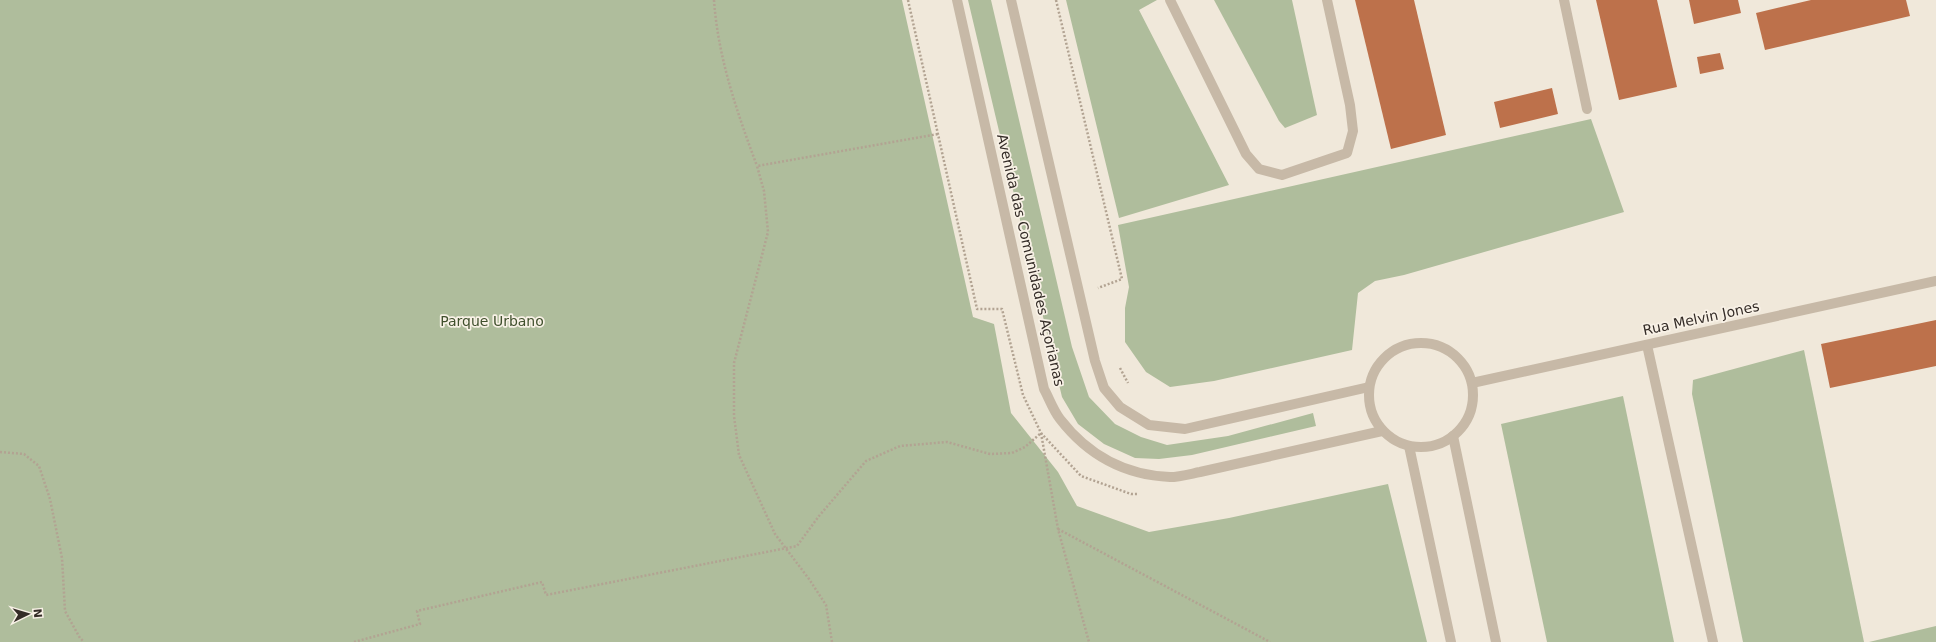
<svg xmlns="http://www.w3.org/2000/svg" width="1936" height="642" viewBox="0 0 1936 642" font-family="'DejaVu Sans',sans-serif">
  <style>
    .green { fill: #afbd9c }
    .building { fill: #bd714b }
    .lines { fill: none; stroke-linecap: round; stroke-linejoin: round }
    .path { stroke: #b2a392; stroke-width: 2.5; stroke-dasharray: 2 2; stroke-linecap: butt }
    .minor { stroke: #c7b9a7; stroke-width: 10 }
    .labels { text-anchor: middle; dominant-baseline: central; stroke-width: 3.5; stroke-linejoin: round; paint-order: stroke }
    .street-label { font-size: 14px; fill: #342c27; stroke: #f8f1e6 }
    .park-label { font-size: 14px; fill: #40502d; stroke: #f8f1e6 }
  </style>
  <rect width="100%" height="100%" fill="#f0e8da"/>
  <!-- green -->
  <g class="green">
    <polygon points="0,0 902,0 973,317 994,324 1011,413 1058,472 1077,506 1149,532 1229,518 1388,484 1427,642 0,642"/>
    <polygon points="968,0 991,0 1072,347 1089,397 1115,424 1141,437 1167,445 1228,436 1313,413 1316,426 1192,455 1159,459 1135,458 1104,444 1078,424 1062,397"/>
    <polygon points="1066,0 1157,0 1139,10 1229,185 1119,218"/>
    <polygon points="1214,0 1292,0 1317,115 1285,128 1279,121"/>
    <polygon points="1591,119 1624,212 1404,275 1375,281 1358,293 1352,350 1214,381 1170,387 1146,372 1125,342 1125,308 1129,287 1118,225"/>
    <polygon points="1804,350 1864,642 1743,642 1692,394 1693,380"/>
    <polygon points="1623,396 1674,642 1547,642 1501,424"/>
    <polygon points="1936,626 1936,642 1869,642"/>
  </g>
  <!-- building -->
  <g class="building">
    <polygon points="1355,0 1414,0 1446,135 1391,149"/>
    <polygon points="1596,0 1657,0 1677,87 1619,100"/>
    <polygon points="1689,0 1738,0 1741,13 1694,24"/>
    <polygon points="1811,0 1906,0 1910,16 1765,50 1756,13"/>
    <polygon points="1720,53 1724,69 1700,74 1697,57"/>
    <polygon points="1552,88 1558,114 1500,128 1494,102"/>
    <polygon points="1936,320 1936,366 1830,388 1821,344"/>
  </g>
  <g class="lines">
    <!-- path -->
    <g class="path">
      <path d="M714 0C718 58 737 112 757 166"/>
      <polyline points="908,0 977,309 1002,309 1023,395 1041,433 1081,476 1131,494 1137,494"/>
      <polyline points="1056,0 1122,279 1098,288"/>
      <polyline points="1120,368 1128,383"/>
      <polyline points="1041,433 1058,529 1089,642"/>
      <polyline points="0,452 24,454 39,466 50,499 62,558 65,611 80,638 84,642"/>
      <polyline points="1058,529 1270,642"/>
      <polyline points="354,642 420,624 417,611 542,582 546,595 797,546 819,516 866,461 900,446 947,442 990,454 1012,453 1025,447 1041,433"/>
      <polyline points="832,642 826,605 809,579 775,534 739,455 734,416 734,363 768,232 764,191 757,166 938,134"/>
    </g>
    <!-- minor -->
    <g class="minor">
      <path d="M957 0 1044 389C1049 398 1053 410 1060 419 1087 454 1124 475 1170 477 1179 477 1190 474 1200 472L1382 431"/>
      <polyline points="1011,0 1095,361 1104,388 1120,407 1149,425 1185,429 1369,387"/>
      <polyline points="1170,0 1246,154 1259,169 1282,175 1347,153 1353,131 1350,105 1327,0"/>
      <polyline points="1564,0 1587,109"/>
      <circle cx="1421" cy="395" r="52"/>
      <polyline points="1647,345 1713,642"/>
      <polyline points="1472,383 1936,281"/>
      <polyline points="1453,436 1496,642"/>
      <polyline points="1409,446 1451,642"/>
    </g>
  </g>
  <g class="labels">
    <!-- street labels -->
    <g class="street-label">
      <text transform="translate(1031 260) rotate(77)">Avenida das Comunidades Açorianas</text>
      <text transform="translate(1701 318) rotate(-12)">Rua Melvin Jones</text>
    </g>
    <!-- park labels -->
    <g class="park-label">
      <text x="492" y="321">Parque Urbano</text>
    </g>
  </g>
  <!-- north arrow -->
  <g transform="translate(28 614) rotate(85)" stroke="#f8f1e6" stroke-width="3" paint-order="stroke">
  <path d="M0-3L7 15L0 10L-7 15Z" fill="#342c27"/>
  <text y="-6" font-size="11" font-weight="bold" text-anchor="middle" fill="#342c27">N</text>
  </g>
</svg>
